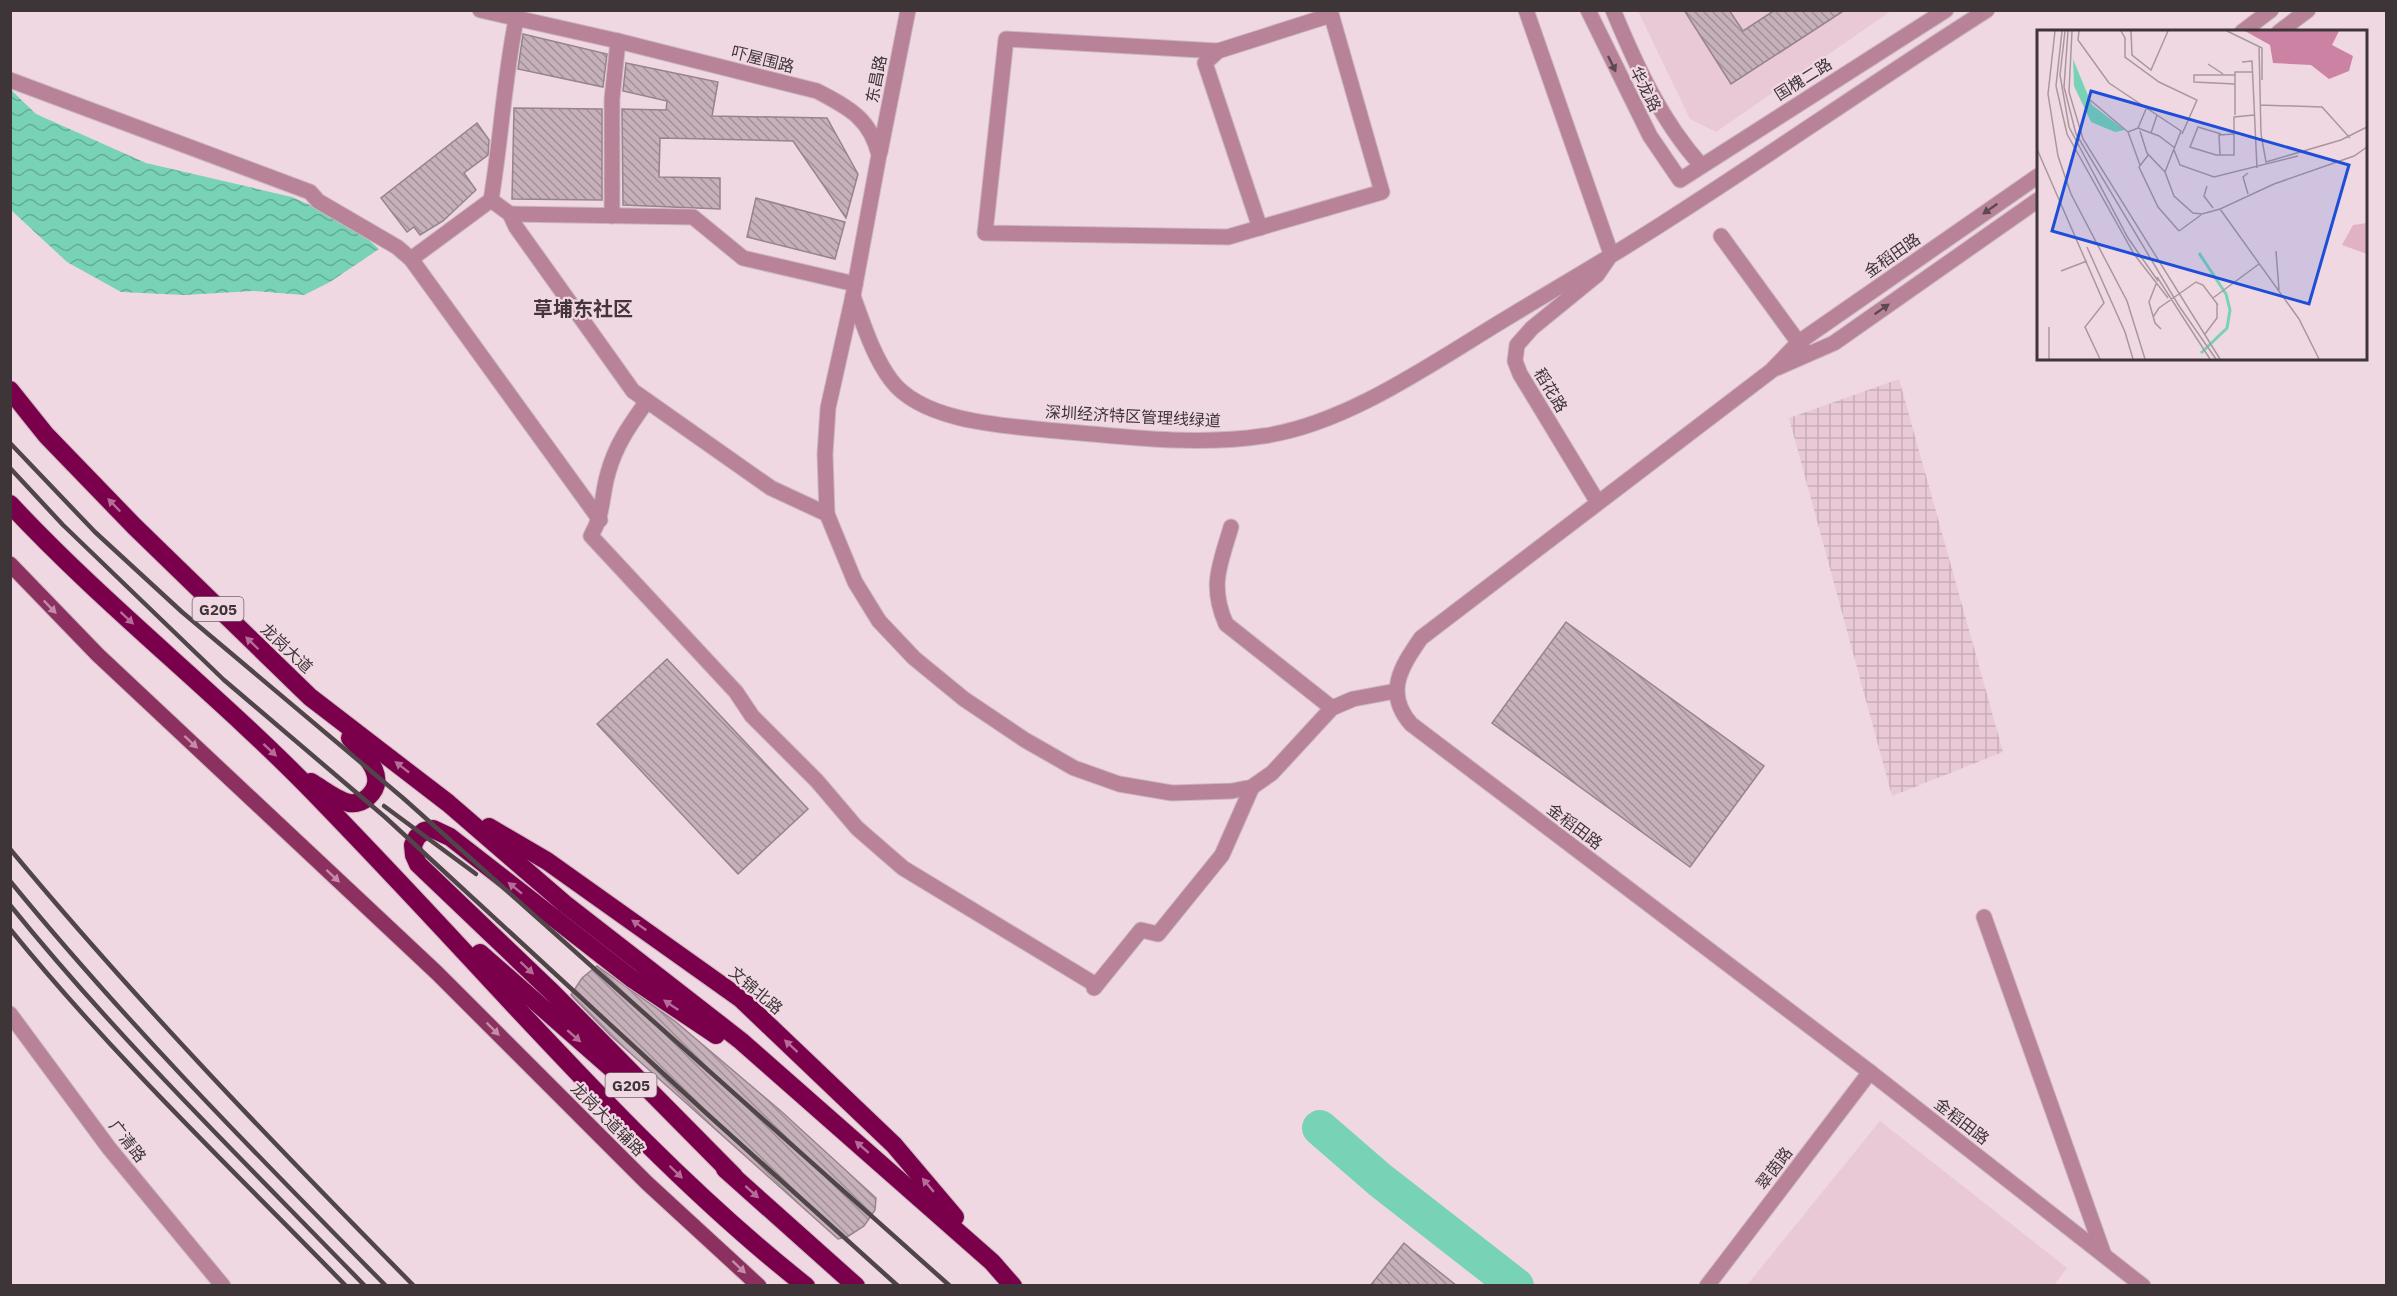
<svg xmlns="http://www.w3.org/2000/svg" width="2397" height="1296" viewBox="0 0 2397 1296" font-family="'IBM Plex Sans','Noto Sans SC',sans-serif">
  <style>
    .built { fill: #e8c9d5 }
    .industrial { fill: url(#industrial-grid) }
    .water { fill: url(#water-waves) }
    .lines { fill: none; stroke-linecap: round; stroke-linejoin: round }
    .river { stroke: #78d3b6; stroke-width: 36 }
    .building { fill: url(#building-back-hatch); stroke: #98838b; stroke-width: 1.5 }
    .minor-casing { stroke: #ccb7c0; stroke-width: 17 }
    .major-casing { stroke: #ccb7c0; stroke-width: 17 }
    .highway-casing { stroke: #ccb7c0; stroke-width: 20 }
    .minor { stroke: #b88399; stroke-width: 15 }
    .major { stroke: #8c305f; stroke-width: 15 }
    .highway { stroke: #7a004b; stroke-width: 18 }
    .rail { stroke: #50464a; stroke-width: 4.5 }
    .oneway { fill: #5c4850 }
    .oneway2 { fill: #b56c96 }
    .oneway3 { fill: #c38ca7 }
    .labels { text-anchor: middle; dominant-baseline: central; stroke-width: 4.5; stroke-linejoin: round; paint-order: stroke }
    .shield { fill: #f0d8e2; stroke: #73666b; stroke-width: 1.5 }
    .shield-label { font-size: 15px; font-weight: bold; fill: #3e3538 }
    .street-label { font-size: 16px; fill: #3e3538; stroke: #f0d8e2 }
    .quarter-label { font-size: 20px; font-weight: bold; fill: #46343b; stroke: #f0d8e2 }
    .inset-river { fill: none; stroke: #78d3b6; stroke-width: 3 }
    .inset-road { fill: none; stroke: #a9979e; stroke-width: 1.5 }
    .view { fill: #1d4ed8; fill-opacity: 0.15; stroke: #1d4ed8; stroke-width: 3 }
    .inset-edge { fill: none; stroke: #3e3538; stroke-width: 3 }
  </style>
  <defs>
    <pattern id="industrial-grid" width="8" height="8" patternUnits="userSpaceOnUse" patternTransform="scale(1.5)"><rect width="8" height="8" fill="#e8c9d5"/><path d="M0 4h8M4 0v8" fill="none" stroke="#c8adb8"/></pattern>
    <pattern id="water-waves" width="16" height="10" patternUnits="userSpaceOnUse" patternTransform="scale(1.5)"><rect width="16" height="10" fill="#78d3b6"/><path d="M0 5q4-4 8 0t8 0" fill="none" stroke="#64ac95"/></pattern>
    <pattern id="building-back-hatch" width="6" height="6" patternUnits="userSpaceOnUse" patternTransform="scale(1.5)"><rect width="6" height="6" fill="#c6b0b9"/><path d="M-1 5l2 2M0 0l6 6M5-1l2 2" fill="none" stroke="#a29097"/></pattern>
  </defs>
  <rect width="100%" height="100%" fill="#f0d8e2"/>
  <!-- built -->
  <g class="built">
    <polygon points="1638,11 1891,11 1716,132 1690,119"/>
    <polygon points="1880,1121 2067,1268 2054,1285 1747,1285"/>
  </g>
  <!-- industrial -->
  <polygon class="industrial" points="1899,379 2003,752 1892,796 1789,418"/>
  <!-- water -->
  <polygon class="water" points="10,89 36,114 146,163 292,197 348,222 379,249 330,282 304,295 253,291 184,295 121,292 67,262 11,210"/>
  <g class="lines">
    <!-- river -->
    <polyline class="river" points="1320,1128 1380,1180 1516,1286"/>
  </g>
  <!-- building -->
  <g class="building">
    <polygon points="1684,10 1729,10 1743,31 1775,10 1845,10 1731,84"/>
    <polygon points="523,34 607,54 603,87 518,69"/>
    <polygon points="626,63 718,82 712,116 827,118 858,174 846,218 793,141 660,138 659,177 720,178 720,209 623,205 622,109 666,110 667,101 623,91"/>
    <polygon points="514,108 602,109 602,200 512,199"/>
    <polygon points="477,123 489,140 488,155 464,173 476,190 443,221 420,235 414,227 407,232 381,198"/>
    <polygon points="756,198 845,222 835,259 747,237"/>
    <polygon points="1566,622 1764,766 1690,867 1492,723"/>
    <polygon points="667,659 808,809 738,874 597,724"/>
    <polygon points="597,966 676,1022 782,1112 876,1198 875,1210 864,1226 847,1237 838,1239 610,1035 571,995 582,978"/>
    <polygon points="1404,1243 1412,1250 1457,1286 1370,1286"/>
  </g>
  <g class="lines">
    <defs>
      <g id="minor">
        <path d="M480 10 618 41 817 91C849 108 870 118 879 155L853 296 828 408 825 454 827 514 855 582 879 621 914 658 964 699 1025 740 1074 768 1119 784 1172 793 1232 791 1252 787 1272 773 1332 708 1353 699 1396 691"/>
        <polyline points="1526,10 1611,254"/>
        <polyline points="1588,10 1650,136 1680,180 1946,10"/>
        <path d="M1613 10C1636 65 1661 121 1701 165"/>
        <polyline points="2242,32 2271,10"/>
        <polyline points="2279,32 2308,10"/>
        <polyline points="1218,51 1006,39 985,233 1228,237 1382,192 1330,10"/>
        <polyline points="10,80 310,192 318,201 397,247 411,259 491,200 510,214 516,227 633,391 771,488 827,514"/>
        <polyline points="880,152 908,10"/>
        <path d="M2038 176 1799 342 1771 371 1421 638C1401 667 1384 693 1411 724L1870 1072 2143 1286"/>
        <path d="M491 200C501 140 504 79 516 20"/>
        <polyline points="510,214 693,217 743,258 855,284"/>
        <polyline points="612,216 612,99 618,41"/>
        <polyline points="1260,228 1205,63 1218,51 1331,15"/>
        <polyline points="1721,236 1804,350"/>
        <polyline points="411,259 600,520"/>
        <path d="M853 296C863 323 873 356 891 380 923 423 1008 426 1058 431 1125 437 1196 446 1263 436 1349 424 1438 359 1512 315 1565 283 1619 252 1671 218 1777 150 1880 78 1987 10"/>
        <polyline points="1777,368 1834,343 2038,200"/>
        <path d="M647 401C630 425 616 444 608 473 601 497 604 513 591 536L736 692 752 716 817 781 857 828 903 868 1096 985"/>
        <polyline points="1597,501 1520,374 1515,361 1517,345 1532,328 1597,275 1608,259"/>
        <path d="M1231 527C1220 565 1209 585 1226 624L1332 708"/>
        <polyline points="1984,917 2104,1255"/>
        <polyline points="1094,988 1141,930 1158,934 1222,855 1252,787"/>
        <polyline points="10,1014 109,1148 223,1286"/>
        <polyline points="1707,1286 1870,1072"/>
      </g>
      <polyline id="major" points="10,564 98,655 437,973 647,1183 759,1286"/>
      <g id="highway">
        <polyline points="10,390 46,435 134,526 310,697 448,803 565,904 741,1041 992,1262 1013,1286"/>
        <path d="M10 504C106 607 217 693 315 794 376 857 436 921 496 986 594 1091 693 1197 806 1286"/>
        <path d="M311 782C323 789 336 800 349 803 355 804 362 802 367 798 390 778 365 755 350 738"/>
        <polyline points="489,827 547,861 741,999 894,1145 955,1217"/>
        <polyline points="480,953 619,1075"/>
        <polyline points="716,1035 631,978 450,837 433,829 424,831 417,837 413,845 414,855 418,864 553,993 734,1176"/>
        <polyline points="725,1169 856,1286"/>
      </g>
    </defs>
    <!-- minor casing -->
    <use href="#minor" class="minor-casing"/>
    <!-- major casing -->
    <use href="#major" class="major-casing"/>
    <!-- highway casing -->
    <use href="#highway" class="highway-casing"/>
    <!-- minor -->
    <use href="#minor" class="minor"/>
    <!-- major -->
    <use href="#major" class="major"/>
    <!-- highway -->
    <use href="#highway" class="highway"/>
    <!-- rail -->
    <g class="rail">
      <polyline points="10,443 95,532 182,612 403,798 950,1286"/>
      <polyline points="10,468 63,525 224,680 385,817 705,1112 898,1286"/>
      <polyline points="384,806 476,874"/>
      <path d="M10 849C137 1002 274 1144 414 1286"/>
      <path d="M10 881C127 1024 257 1155 386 1286"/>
      <path d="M10 905C119 1040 244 1161 365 1286"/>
      <path d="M10 929C113 1056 232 1169 346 1286"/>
    </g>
  </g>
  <!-- one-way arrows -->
  <defs><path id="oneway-solid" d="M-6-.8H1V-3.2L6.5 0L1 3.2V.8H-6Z" transform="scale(1.5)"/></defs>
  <g class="oneway">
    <use href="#oneway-solid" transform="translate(1612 64) rotate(64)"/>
    <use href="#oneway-solid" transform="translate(1990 209) rotate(145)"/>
    <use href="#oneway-solid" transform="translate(1882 309) rotate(-35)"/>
  </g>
  <g class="oneway2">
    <use href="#oneway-solid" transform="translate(114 505) rotate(-134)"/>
    <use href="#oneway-solid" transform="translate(127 618) rotate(43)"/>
    <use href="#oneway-solid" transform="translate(252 643) rotate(-136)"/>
    <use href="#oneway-solid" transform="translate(270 750) rotate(43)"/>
    <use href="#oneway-solid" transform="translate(402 767) rotate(-142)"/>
    <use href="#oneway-solid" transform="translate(515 888) rotate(-141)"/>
    <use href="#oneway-solid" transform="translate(639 925) rotate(-145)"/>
    <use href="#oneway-solid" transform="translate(527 968) rotate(43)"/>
    <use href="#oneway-solid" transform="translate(671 1005) rotate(-146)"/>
    <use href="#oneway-solid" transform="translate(574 1036) rotate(41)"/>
    <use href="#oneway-solid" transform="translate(791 1046) rotate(-137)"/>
    <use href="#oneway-solid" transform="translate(862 1147) rotate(-139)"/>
    <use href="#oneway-solid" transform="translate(676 1172) rotate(44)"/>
    <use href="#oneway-solid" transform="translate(928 1185) rotate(-130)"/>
    <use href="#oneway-solid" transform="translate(752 1192) rotate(42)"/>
  </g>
  <g class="oneway3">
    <use href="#oneway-solid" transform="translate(50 607) rotate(46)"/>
    <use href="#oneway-solid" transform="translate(191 742) rotate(43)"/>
    <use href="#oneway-solid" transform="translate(333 876) rotate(43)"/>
    <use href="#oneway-solid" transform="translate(493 1029) rotate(45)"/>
    <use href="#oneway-solid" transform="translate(739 1267) rotate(43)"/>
  </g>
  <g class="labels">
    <!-- shield labels -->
    <g class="shield">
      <rect x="192.5" y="597" width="51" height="24" rx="4.5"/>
      <rect x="605.5" y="1073" width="51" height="24" rx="4.5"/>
    </g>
    <g class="shield-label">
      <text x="218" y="609">G205</text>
      <text x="631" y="1085">G205</text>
    </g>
    <!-- street labels -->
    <g class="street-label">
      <text transform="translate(763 59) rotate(14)">吓屋围路</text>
      <text transform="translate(876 79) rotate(-79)">东昌路</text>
      <text transform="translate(1803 79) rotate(-32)">国槐二路</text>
      <text transform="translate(1646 89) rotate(63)">华龙路</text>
      <text transform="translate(1892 255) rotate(-35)">金稻田路</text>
      <text transform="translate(1551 390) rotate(59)">稻花路</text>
      <text transform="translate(1133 416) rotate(3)">深圳经济特区管理线绿道</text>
      <text transform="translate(287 648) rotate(43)">龙岗大道</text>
      <text transform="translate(1575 826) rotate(37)">金稻田路</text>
      <text transform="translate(756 990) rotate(40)">文锦北路</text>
      <text transform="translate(608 1119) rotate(45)">龙岗大道辅路</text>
      <text transform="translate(1962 1121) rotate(38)">金稻田路</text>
      <text transform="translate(128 1141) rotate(52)">广清路</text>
      <text transform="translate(1774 1168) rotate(-53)">翠茵路</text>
    </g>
    <!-- quarter labels -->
    <g class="quarter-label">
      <text x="583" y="308">草埔东社区</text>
    </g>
  </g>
  <!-- overview -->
  <g transform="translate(2037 30)">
    <rect width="330" height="330" fill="#f0d8e2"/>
    <path d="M208 1H302L295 15 316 26 312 41 292 49 274 35 236 33 233 15Z" fill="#cc83a3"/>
    <path d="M330 193V224L305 215 316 195Z" fill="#e1b2c5"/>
    <path d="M36 29 55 75 88 100 78 102 54 92 37 56Z" fill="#78d3b6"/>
    <path class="inset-river" d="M162 223 189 264 193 280 190 298 164 323"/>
    <path class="inset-road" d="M18 1 11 64 21 126 34 164 90 271 108 329M25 1 19 56 30 104 97 224 131 268M28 1 23 45 32 97 91 208 121 251M31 1 27 57 39 104 142 276 179 329M35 1 32 62 46 109 183 329M42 1 41 10 72 53 144 101 128 142 137 166 156 183 165 184 183 179M84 1 88 8V27L122 52 160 70 145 104M94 1 95 25 114 40 131 1M190 1 225 18V50M222 16 224 104 229 132 304 110 330 97M205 32 215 31 220 138M171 34 186 44M198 45H157V52L198 54M52 69 91 102 101 98 122 106 138 118M223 75 285 77 313 108M198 85V42H216M101 98 109 79M103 101 110 123 128 142M91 102 103 135M114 103 120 85M184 104 161 97 153 117 179 125H197V87L217 85M0 119 67 273 48 297 63 329M137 120 143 135 177 147 261 126M112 124 102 137 121 177 142 201M183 125 182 105 197 104M170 156 167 166 176 178M211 164 206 147 211 143M142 201 164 185M50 217 88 302 96 329M239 221 242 260M24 241 50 231M120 247 173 329M119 254 112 272 118 293 124 299M176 268 222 234M116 287 122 278 159 252 166 255 181 275M12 297V329M168 304 180 288V274M282 329 262 289 183 179 237 154 317 126 330 117"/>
    <path class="view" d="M54 61 312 135 272 274 15 201Z"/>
    <rect width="330" height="330" class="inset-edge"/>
  </g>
  <!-- border -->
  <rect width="2397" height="1296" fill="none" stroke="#3e3538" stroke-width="24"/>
</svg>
